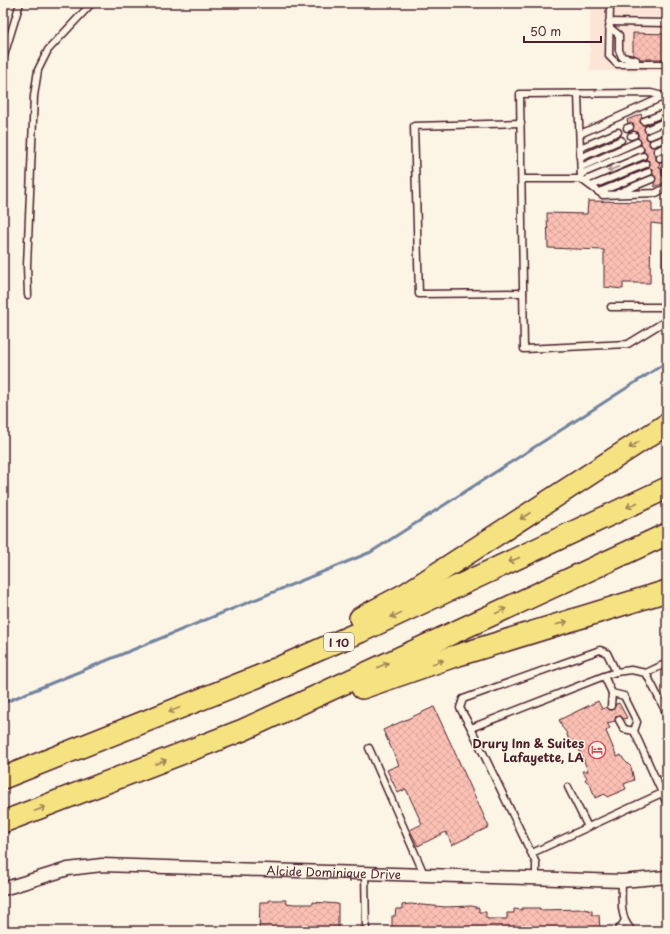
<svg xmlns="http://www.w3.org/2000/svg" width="670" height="934" viewBox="0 0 670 934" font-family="'Playpen Sans',sans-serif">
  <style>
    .built { fill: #fce5d6 }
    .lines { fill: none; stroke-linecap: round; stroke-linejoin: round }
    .stream { stroke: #73839f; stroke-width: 3 }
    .building { fill: url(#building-cross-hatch); stroke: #4a1f2b }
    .lane-casing { stroke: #4a1f2b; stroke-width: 9 }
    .street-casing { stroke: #4a1f2b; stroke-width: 15 }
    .highway-casing { stroke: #4a1f2b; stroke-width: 24 }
    .lane { stroke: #fcf5e5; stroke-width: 6 }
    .street { stroke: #fcf5e5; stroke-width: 12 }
    .highway { stroke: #f5e382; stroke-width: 21 }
    .oneway { stroke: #a38a88 }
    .oneway2 { stroke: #a08156 }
    .labels { text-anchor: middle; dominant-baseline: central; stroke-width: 3; stroke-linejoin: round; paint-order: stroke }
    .shield { fill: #fcf5e5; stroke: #7f5f63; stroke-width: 1 }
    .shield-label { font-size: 11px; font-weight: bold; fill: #4a1f2b }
    .poi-label { font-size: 12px; font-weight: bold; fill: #4a1f2b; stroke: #fcf5e5; text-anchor: end }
    .street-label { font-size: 12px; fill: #4a1f2b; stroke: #fcf5e5 }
  </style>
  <defs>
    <pattern id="building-cross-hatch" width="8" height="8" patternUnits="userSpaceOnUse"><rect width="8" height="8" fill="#fbc0b4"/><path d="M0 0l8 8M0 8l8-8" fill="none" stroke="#d9a59b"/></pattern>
  </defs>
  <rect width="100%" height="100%" fill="#fcf5e5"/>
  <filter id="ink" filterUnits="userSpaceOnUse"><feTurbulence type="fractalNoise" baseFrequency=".025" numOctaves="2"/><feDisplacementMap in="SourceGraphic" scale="8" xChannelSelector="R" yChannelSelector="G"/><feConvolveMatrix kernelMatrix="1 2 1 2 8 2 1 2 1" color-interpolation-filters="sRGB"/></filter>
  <g filter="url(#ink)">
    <!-- built -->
    <rect class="built" x="590" y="3" width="77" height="68"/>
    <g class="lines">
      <!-- stream -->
      <polyline class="stream" points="3,703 371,552 667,362"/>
    </g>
    <!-- building -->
    <g class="building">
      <polygon points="633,33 667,34 667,59 640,59 633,55"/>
      <polygon points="641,114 642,117 640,122 642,125 646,125 644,129 647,133 646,138 649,140 650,146 655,147 653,151 656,155 656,160 660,162 659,167 662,170 662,176 667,178 667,181 655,187 654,183 656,178 653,175 652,169 648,168 650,164 649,161 646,160 647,155 644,152 644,147 641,145 641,141 638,138 638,133 632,131 634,125 628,123 627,120"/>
      <polygon points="588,201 652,202 652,212 667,212 667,225 651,223 650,283 623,283 623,289 604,287 604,250 548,248 547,213 587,214"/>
      <polygon points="598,701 602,709 607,707 610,710 613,710 616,704 619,703 627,718 623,719 621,716 616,716 615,721 607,723 610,728 606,731 617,757 621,755 624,760 631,767 634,780 624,784 626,789 607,797 605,794 595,798 590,784 585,780 587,777 582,771 588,771 577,744 571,746 566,732 561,726 562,725 559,720"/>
      <polygon points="434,707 489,827 452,845 446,832 418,846 410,830 422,824 406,789 398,793 387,770 399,765 383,730"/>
      <polygon points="269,900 286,900 286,903 294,904 313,904 313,902 338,904 338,931 259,931 260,902 269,902"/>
      <polygon points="410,904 446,907 472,906 479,908 479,912 486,912 486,918 489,919 507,919 507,913 514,913 514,909 522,910 522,908 540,908 540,910 584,909 592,911 592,915 599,915 600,931 395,931 395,927 392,926 392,916 395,916 396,909 402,909 402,905"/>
    </g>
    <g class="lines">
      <defs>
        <g id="lane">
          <polyline points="610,3 609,56 617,64 667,64"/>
          <polyline points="609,22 667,23"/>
          <polyline points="609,27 619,35 619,50 622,57 636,60"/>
          <polyline points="3,59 20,3"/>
          <polyline points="578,94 581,179 603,195 656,193 667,187"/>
          <polyline points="667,97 651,93 520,94 524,349 628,344 667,320"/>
          <polyline points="644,121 667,112"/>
          <polyline points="521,123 414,126 419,294 523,293"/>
          <polyline points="627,128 630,127"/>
          <polyline points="648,129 667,121"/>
          <polyline points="580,134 665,96"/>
          <polyline points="631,136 634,135"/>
          <polyline points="650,136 667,129"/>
          <polyline points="653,143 667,138"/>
          <polyline points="580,148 618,132"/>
          <polyline points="657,151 667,146"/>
          <polyline points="580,158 621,140"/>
          <polyline points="660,158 667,155"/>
          <polyline points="663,166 667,165"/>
          <polyline points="581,167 637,142"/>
          <polyline points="666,173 667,173"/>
          <polyline points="581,174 640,149"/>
          <polyline points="522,179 581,179"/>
          <polyline points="584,181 643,156"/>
          <polyline points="591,186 646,164"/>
          <polyline points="599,192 649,172"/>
          <polyline points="618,193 652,179"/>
          <polyline points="28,295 27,266 34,96 38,70 48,50 92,3"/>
          <polyline points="611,307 666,307"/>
          <polyline points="666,320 667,251"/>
          <polyline points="667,663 646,673 631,670 616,672 604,676 612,693 624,696 637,722 634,731 667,804"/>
          <polyline points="646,673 667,714"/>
          <polyline points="611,706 612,693"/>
          <polyline points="619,720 624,729 634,731"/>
          <polyline points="471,728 460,708 463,699 600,650 607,653 616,672"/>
          <polyline points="369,748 424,874"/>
          <polyline points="568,787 588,827"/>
          <polyline points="532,853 662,793"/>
          <polyline points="365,872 366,931"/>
          <polyline points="536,878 536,863 471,728 604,676"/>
          <path d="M622 881C622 896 619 916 630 928L629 931"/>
          <polyline points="618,931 624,922"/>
        </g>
        <g id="street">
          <path id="s1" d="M3 889 68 869 102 865 622 881 667 877"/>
        </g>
        <g id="highway">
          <polyline points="360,618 407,593 667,424"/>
          <polyline points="362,688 452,657 667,591"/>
          <polyline points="3,778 257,677 360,632 667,488"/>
          <polyline points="3,822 243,730 667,534"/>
        </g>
      </defs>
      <!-- lane casing -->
      <use href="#lane" class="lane-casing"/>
      <!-- street casing -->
      <use href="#street" class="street-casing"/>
      <!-- highway casing -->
      <use href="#highway" class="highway-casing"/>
      <!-- lane -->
      <use href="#lane" class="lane"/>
      <!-- street -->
      <use href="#street" class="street"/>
      <!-- highway -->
      <use href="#highway" class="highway"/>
    </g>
    <!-- one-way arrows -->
    <defs><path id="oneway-shaft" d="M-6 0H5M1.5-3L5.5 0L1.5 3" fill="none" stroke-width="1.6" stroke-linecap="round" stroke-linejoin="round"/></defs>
    <use class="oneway" href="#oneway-shaft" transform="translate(613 169) rotate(158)"/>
    <g class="oneway2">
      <use href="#oneway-shaft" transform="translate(634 445) rotate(147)"/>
      <use href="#oneway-shaft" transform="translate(632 505) rotate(155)"/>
      <use href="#oneway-shaft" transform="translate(525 516) rotate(147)"/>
      <use href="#oneway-shaft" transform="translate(514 560) rotate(155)"/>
      <use href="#oneway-shaft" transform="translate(501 611) rotate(-25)"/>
      <use href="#oneway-shaft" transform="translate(396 615) rotate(155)"/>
      <use href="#oneway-shaft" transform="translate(562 623) rotate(-17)"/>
      <use href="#oneway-shaft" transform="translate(438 662) rotate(-19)"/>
      <use href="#oneway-shaft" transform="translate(383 665) rotate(-25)"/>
      <use href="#oneway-shaft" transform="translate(174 710) rotate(158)"/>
      <use href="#oneway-shaft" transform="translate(161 762) rotate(-21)"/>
      <use href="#oneway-shaft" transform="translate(40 809) rotate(-21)"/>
    </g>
  </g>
  <!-- icons -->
  <defs>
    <symbol id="hotel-ring" viewBox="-11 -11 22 22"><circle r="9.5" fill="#fcf5e5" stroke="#d1495b" stroke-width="1.5"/><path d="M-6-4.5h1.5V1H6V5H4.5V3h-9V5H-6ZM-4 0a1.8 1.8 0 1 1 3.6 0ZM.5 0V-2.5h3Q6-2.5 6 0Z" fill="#d1495b"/></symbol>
  </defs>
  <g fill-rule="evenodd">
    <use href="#hotel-ring" x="587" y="740" width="20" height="20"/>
  </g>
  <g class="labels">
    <!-- shield labels -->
    <rect class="shield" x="324" y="633" width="30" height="18" rx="3"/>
    <g class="shield-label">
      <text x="339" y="642">I 10</text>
    </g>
    <!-- poi labels -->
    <g class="poi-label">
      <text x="584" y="743">Drury Inn &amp; Suites<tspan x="584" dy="14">Lafayette, LA</tspan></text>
    </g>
    <!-- street labels -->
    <g class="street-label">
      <text stroke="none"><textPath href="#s1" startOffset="334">Alcide Dominique Drive</textPath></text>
    </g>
  </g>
  <!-- margin -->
  <rect width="670" height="934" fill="none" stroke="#fcf5e5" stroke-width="16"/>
  <rect x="8" y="8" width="654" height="918" fill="none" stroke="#4a1f2b" stroke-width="1.5" filter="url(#ink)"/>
  <!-- scale -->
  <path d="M524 36v6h77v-6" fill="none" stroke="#4a1f2b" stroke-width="2"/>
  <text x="530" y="36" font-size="12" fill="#4a1f2b" stroke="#fcf5e5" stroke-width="3" paint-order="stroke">50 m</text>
</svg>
